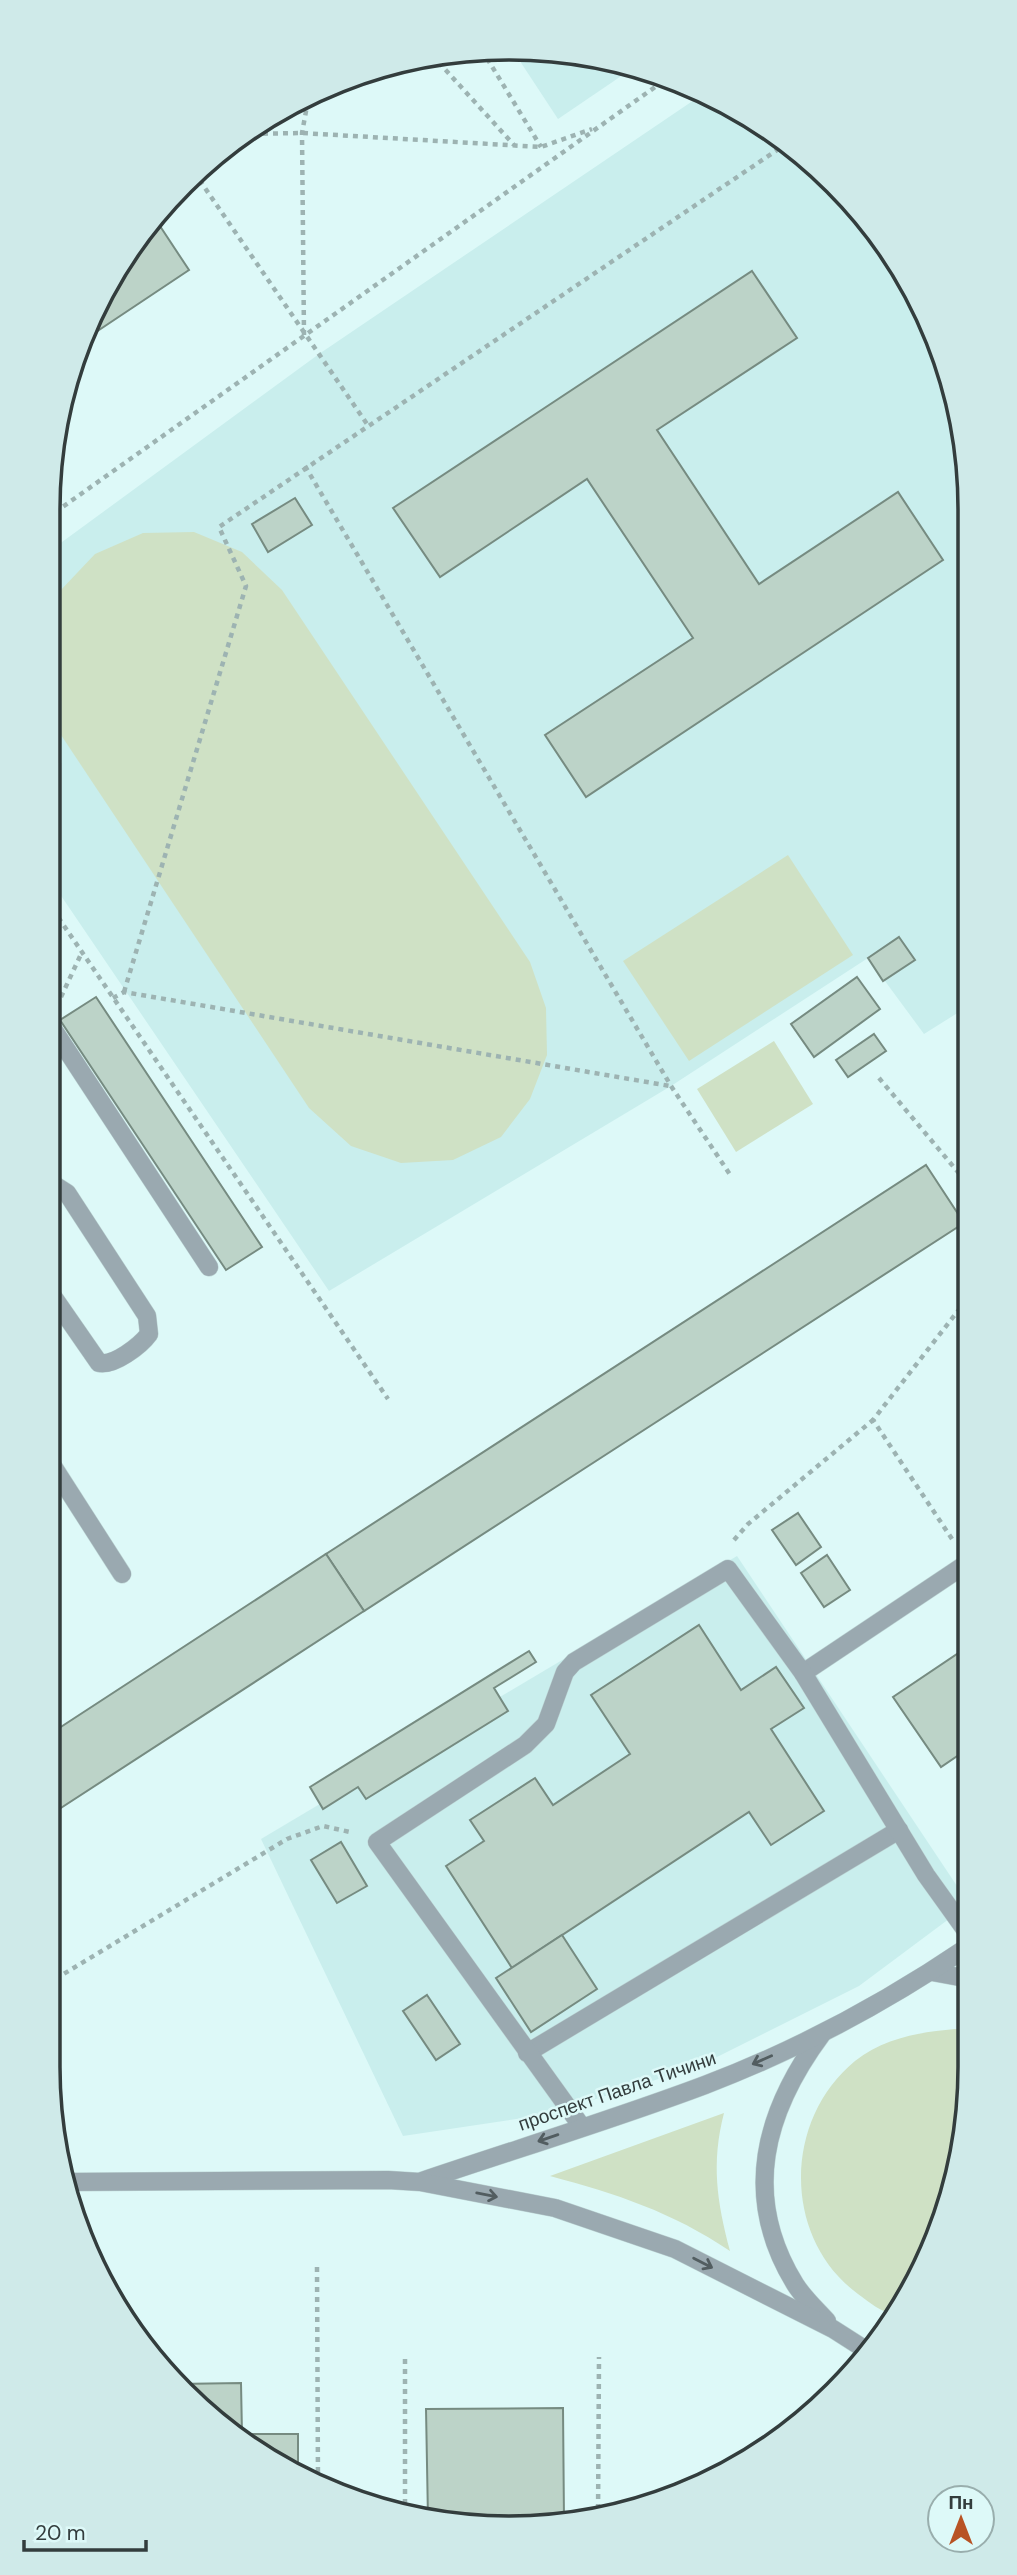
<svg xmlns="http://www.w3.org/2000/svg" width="1017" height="2575" viewBox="0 0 1017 2575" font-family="'DM Sans',sans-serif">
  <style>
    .built { fill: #c9eeed }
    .green { fill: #cfe1c5 }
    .building { fill: #bcd3c8; stroke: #768b81; stroke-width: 2 }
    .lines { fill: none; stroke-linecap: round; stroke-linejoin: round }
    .service-casing { stroke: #bbd3d3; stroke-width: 19 }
    .tertiary-casing { stroke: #bbd3d3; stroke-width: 19 }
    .path { stroke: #9db3b2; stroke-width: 4.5; stroke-dasharray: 5 5; stroke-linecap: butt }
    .service { stroke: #9aa9b0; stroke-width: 18 }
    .tertiary { stroke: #9aa9b0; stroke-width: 18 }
    .oneway { stroke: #525d60 }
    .labels { text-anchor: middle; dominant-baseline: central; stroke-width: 5; stroke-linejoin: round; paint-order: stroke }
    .street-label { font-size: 19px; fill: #333d3d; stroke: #ddf9f8 }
    .rim { fill: none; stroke: #333d3d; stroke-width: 3.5 }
  </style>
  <rect width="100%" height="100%" fill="#ddf9f8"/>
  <!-- built -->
  <g class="built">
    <polygon points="539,48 628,63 636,66 558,119 512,49"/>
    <polygon points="700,96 764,125 856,205 922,305 966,448 967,1007 924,1034 868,958 671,1086 329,1291 47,875 47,553 319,354"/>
    <polygon points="737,1556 969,1904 859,1986 699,2066 549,2114 403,2136 261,1839"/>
  </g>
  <!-- green -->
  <g class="green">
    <polygon points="194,532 242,552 282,590 530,962 546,1008 547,1055 530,1099 501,1137 453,1160 401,1163 351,1146 309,1108 61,735 47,700 47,620 59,592 95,554 143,533"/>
    <polygon points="788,855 853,955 689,1061 623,961"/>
    <polygon points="774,1041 813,1104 736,1152 697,1089"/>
    <path d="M955 2029 970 2031V2067L954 2186 922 2271 894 2315C880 2311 870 2303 858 2294 782 2238 783 2120 855 2061 884 2038 920 2032 955 2029Z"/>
    <path d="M724 2113C711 2163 717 2202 730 2251 672 2212 617 2194 550 2176Z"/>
  </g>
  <!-- building -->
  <g class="building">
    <polygon points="154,217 189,270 81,342 95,304 143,227"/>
    <polygon points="752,271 797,338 657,430 759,584 898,492 943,560 586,797 545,735 693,638 587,479 440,577 393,508"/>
    <polygon points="295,498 312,525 268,552 252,524"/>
    <polygon points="899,937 915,960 883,981 868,958"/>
    <polygon points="857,977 880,1009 814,1057 791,1024"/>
    <polygon points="96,997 262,1247 226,1270 60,1020"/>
    <polygon points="874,1034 886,1051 848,1077 836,1060"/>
    <polygon points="926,1165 964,1223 364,1611 326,1554"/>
    <polygon points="798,1513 821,1547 796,1565 772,1530"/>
    <polygon points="326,1554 364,1611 47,1817 47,1736"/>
    <polygon points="827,1555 850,1590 824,1607 801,1573"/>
    <polygon points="699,1625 741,1690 776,1667 804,1708 771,1729 824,1811 771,1845 749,1812 512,1968 446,1866 484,1841 470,1820 535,1778 553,1805 630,1754 591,1695"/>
    <polygon points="969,1646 969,1748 941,1767 893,1697"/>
    <polygon points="529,1651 536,1662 494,1688 508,1711 366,1799 358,1787 323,1809 310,1787"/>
    <polygon points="341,1842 367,1886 337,1903 311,1860"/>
    <polygon points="562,1935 597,1989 531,2032 496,1978"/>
    <polygon points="427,1995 460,2044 436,2060 403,2011"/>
    <polygon points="241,2383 242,2434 298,2434 298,2475 278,2466 178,2384"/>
    <polygon points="563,2408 564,2520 464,2523 428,2519 426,2409"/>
  </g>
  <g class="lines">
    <defs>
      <g id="service">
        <polyline points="47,1026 49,1023 209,1267"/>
        <path d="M47 1191 56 1186 67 1193 147 1316 149 1334C140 1346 114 1366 99 1363L47 1288"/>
        <polyline points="47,1457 122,1574"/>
        <polyline points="803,1673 969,1562"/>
        <polyline points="527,2053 899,1830"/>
        <polyline points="582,2127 377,1842 525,1745 546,1724 565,1672 574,1662 728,1569 803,1673 926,1875 969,1935"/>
      </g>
      <g id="tertiary">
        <polyline points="932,1972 970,1979"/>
        <path d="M822 2034C764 2112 741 2196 795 2284 803 2297 816 2309 827 2321"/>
        <path d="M422 2181C516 2149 612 2120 705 2085 797 2050 888 2001 969 1946"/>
        <polyline points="66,2182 388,2180 420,2182 555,2208 675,2249 833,2329 869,2352"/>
      </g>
    </defs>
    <!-- service casing -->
    <use href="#service" class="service-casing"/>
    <!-- tertiary casing -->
    <use href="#tertiary" class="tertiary-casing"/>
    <!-- path -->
    <g class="path">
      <polyline points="482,50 541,147"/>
      <polyline points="432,55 514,145"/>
      <polyline points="243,134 302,133 541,147 592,129"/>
      <polyline points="194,172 367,424"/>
      <polyline points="304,335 302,133 309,95"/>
      <polyline points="305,466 671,1086 731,1176"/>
      <polyline points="47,518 665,80"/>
      <polyline points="47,901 388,1399"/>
      <polyline points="124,992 246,586 219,527 786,144"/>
      <polyline points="61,997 82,952"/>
      <polyline points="113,998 124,992 670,1086"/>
      <polyline points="879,1078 968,1184"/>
      <polyline points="952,1539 873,1420 968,1298"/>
      <polyline points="734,1540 748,1524 873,1420"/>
      <polyline points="47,1984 287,1839 323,1826 350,1832"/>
      <polyline points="317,2267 318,2484"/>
      <polyline points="405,2514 405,2358"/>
      <polyline points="598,2519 599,2357"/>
    </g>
    <!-- service -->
    <use href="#service" class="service"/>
    <!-- tertiary -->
    <use href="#tertiary" class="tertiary"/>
  </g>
  <!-- one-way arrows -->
  <defs><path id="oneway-shaft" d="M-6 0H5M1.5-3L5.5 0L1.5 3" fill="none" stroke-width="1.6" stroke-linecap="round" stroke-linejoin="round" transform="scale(1.75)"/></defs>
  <g class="oneway">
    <use href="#oneway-shaft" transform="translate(762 2060) rotate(156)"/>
    <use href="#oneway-shaft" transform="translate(548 2138) rotate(161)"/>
    <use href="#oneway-shaft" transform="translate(487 2195) rotate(11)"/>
    <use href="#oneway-shaft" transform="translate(703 2263) rotate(27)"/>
  </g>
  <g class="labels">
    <!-- street labels -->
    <g class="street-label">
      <text transform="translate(617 2091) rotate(-19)">проспект Павла Тичини</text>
    </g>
  </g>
  <!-- crop -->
  <path d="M0 0H1017V2575H0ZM509 60H509A449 449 0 0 1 958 509V2067A449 449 0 0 1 509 2516H509A449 449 0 0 1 60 2067V509A449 449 0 0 1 509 60Z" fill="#cfeae9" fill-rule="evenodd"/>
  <path class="rim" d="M509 60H509A449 449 0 0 1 958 509V2067A449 449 0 0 1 509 2516H509A449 449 0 0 1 60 2067V509A449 449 0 0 1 509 60Z"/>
  <!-- north arrow -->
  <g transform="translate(961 2519)"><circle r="33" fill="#ddf9f8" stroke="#99aead" stroke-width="2"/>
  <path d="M0-5L12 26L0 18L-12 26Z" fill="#b85324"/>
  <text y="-10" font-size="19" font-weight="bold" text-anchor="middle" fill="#333d3d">Пн</text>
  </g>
  <!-- scale -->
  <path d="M24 2540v10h122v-10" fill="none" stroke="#333d3d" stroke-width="3.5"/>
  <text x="35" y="2540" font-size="21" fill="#333d3d" stroke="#ddf9f8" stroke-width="5" paint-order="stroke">20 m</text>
</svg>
